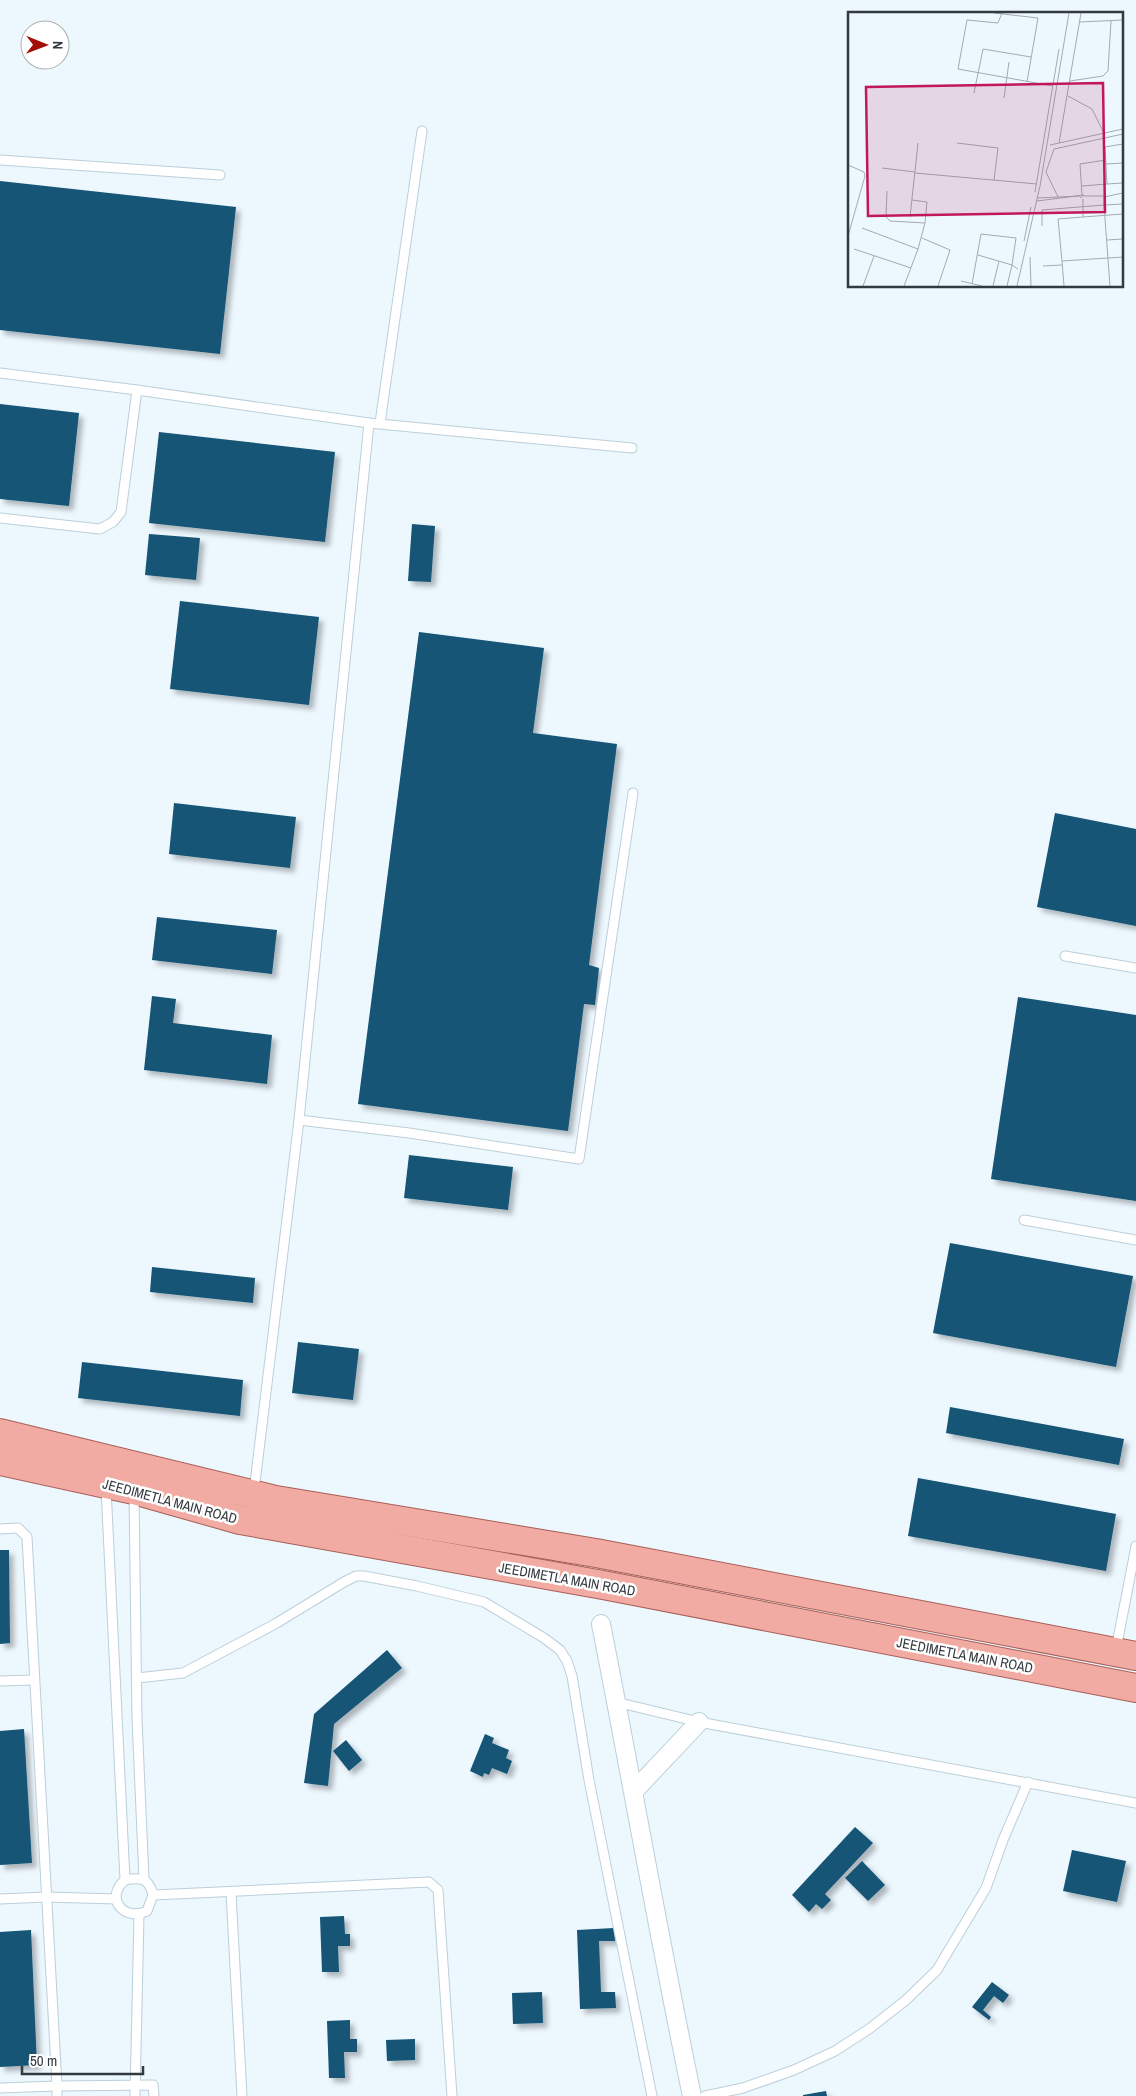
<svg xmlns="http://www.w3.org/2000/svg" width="1136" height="2096" viewBox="0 0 1136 2096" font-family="'Archivo Narrow',sans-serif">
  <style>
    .building { fill: #135475; filter: url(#shadow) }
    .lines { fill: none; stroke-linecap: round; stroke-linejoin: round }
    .service-casing { stroke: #bccfda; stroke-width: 11 }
    .minor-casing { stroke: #bccfda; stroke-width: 20 }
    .primary-casing { stroke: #a95f57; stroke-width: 30 }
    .service { stroke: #fff; stroke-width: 9 }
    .minor { stroke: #fff; stroke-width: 18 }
    .primary { stroke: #f1aba2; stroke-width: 28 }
    .labels { text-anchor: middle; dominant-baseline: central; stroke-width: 5; stroke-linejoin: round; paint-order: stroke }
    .street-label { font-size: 14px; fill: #333a3f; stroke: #fff }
    .inset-road { fill: none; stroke: #a2abb2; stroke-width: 1 }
    .view { fill: #c2185b; fill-opacity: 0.15; stroke: #c2185b; stroke-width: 2.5 }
    .inset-edge { fill: none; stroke: #333a3f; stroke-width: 2.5 }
  </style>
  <defs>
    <filter id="shadow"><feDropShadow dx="4.5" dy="4.5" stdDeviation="2.5" flood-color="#0004"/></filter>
  </defs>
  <rect width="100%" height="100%" fill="#ecf7fe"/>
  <!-- building -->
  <g class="building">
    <polygon points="0,181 236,207 220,354 0,330"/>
    <polygon points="0,404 79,413 69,506 0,499"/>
    <polygon points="159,432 335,452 325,542 149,523"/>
    <polygon points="412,524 435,526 431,582 408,581"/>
    <polygon points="149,534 200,538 196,580 145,575"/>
    <polygon points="180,601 319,617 309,705 170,689"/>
    <polygon points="419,632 544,648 533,733 617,744 589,965 599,968 595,1005 584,1004 568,1131 358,1104"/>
    <polygon points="174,803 296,817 290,868 169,854"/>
    <polygon points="1055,813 1136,829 1136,926 1037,907"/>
    <polygon points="157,917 277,930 272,974 152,960"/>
    <polygon points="152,996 176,999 173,1023 272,1035 267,1084 144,1070"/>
    <polygon points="1018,997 1136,1015 1136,1201 991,1179"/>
    <polygon points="409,1155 513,1167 508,1210 404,1198"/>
    <polygon points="950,1243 1133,1276 1116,1367 933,1333"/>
    <polygon points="152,1267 255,1278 253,1303 150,1292"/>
    <polygon points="298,1342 359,1349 353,1400 292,1393"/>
    <polygon points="82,1362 243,1380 240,1416 78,1398"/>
    <polygon points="950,1407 1124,1439 1119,1465 946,1433"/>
    <polygon points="918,1478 1116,1514 1106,1571 908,1536"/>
    <polygon points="0,1550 9,1550 10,1643 0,1644"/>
    <polygon points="387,1650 402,1668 334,1724 328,1786 304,1783 314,1714"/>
    <polygon points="24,1729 32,1863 0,1865 0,1731"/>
    <polygon points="485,1734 494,1738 492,1743 509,1750 506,1758 512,1761 507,1774 492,1768 489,1775 484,1773 483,1777 470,1771"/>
    <polygon points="346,1740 362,1760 349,1771 333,1751"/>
    <polygon points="855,1827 873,1843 825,1894 831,1900 822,1909 816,1904 809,1912 792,1895"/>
    <polygon points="1072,1850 1126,1861 1117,1902 1063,1891"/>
    <polygon points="862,1861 885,1885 868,1901 845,1878"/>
    <polygon points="344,1916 345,1934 350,1934 350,1946 338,1946 339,1972 322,1972 320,1917"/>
    <polygon points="614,1928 615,1941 599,1941 601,1992 615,1992 616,2008 580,2009 577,1930"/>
    <polygon points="31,1930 37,2065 0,2067 0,1932"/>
    <polygon points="992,1982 1009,1995 1003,2003 994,1996 983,2010 991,2017 989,2020 972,2007"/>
    <polygon points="542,1992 543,2023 513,2024 512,1993"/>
    <polygon points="350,2020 350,2039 357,2039 357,2052 344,2052 345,2078 329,2078 327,2021"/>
    <polygon points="415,2039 415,2060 387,2061 386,2040"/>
    <polygon points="826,2091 827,2096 803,2096 803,2095"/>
  </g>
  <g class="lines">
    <defs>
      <g id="service">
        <polyline points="0,160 220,175"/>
        <polyline points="0,373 137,390 369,423 632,448"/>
        <polyline points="380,423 422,131"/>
        <polyline points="0,518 100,529 113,522 121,512 137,390"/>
        <polyline points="1065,956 1136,968"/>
        <polyline points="299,1120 409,1133 579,1159 633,793"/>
        <polyline points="1024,1220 1136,1240"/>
        <path d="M106 1488 125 1880C104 1898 124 1922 147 1911L153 1895C149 1878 141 1877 125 1880"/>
        <polyline points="254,1491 299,1120 369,423"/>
        <polyline points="134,1493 137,1719 144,1879"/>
        <polyline points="0,1529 18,1528 27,1537 57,2086 0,2088"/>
        <polyline points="1116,1649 1136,1546"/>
        <polyline points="137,1678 183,1673 275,1624 344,1582 356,1576 364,1576 417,1586 484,1602 544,1638 560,1650 567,1661 572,1676 589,1780 652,2096"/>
        <polyline points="0,1681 34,1680"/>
        <polyline points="616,1702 699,1722 1136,1803"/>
        <polyline points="231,1893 242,2096"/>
        <polyline points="153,1895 429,1882 438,1890 452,2096"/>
        <polyline points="0,1899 46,1897 116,1899"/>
        <polyline points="57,2096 57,2086 153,2085 154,2096"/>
        <polyline points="135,2096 139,1915"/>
        <polyline points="705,2096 743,2088 794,2070 835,2051 869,2029 906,2000 937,1970 986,1888 1003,1840 1028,1782"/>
      </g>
      <g id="minor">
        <path d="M601 1624C632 1781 659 1939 692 2096"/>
        <polyline points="634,1791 699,1722"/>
      </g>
      <g id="primary">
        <polyline points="0,1433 276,1500 596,1553 1136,1656"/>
        <polyline points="0,1461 134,1490 240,1520 603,1585 1136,1688"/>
      </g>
    </defs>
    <!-- service casing -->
    <use href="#service" class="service-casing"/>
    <!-- minor casing -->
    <use href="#minor" class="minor-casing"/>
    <!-- primary casing -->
    <use href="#primary" class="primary-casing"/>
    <!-- service -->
    <use href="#service" class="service"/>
    <!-- minor -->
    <use href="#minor" class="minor"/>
    <!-- primary -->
    <use href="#primary" class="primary"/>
  </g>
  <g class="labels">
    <!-- street labels -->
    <g class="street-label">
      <text transform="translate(170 1501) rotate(15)">JEEDIMETLA MAIN ROAD</text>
      <text transform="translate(567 1579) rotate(10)">JEEDIMETLA MAIN ROAD</text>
      <text transform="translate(965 1655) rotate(11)">JEEDIMETLA MAIN ROAD</text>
    </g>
  </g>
  <!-- overview -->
  <g transform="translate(848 12)">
    <rect width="275" height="275" fill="#ecf7fe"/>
    <path class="inset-road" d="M146 1 190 6 179 70M154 1 150 11 119 8 110 57 205 74M231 10 275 8M222 69 255 64 260 59 263 9M126 81 135 37 183 45M220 84 244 97 256 121M156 86 161 50M109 131 150 136 146 168M211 131 233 1M202 133 275 117M258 152 275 151M0 153 16 160 17 164 0 224M34 156 67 160M67 161 189 172M259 172 275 171M234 174 259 172 257 135 275 132M39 179 38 205 42 209 77 211 79 190 64 188M187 180 211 37M275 181 256 185V193L275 192M234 183 232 152 258 148M236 184H257M210 185 198 160 206 137 275 122M189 186 232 184M235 187V205L210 207 214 249 275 245M189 189 236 183 232 186M62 205 70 131M235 205 275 202M194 214V198L256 193 262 274M14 216 70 237 56 274M74 226 102 238 90 274M259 228 275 227M176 229 183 195M6 237 63 256M70 237 77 211M182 245 183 274M214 249 216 274M195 254 214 253M113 269 134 274M124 272 133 222 168 226 164 253 130 243M15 274 26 244M145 274 151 249M159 274 164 253 170 257M169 274 192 174 221 1"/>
    <path class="view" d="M255 71 257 200 20 204 18 75Z"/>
    <rect width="275" height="275" class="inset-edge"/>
  </g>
  <!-- north arrow -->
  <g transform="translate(45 45) rotate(91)"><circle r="24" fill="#ffffff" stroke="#adb0b2"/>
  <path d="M0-4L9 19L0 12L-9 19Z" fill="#a40e09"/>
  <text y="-8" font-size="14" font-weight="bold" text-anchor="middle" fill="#333a3f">N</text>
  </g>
  <!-- scale -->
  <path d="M22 2066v8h121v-8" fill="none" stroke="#333a3f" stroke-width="2.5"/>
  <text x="30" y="2066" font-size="15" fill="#333a3f" stroke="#ffffff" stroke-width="4" paint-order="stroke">50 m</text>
</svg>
